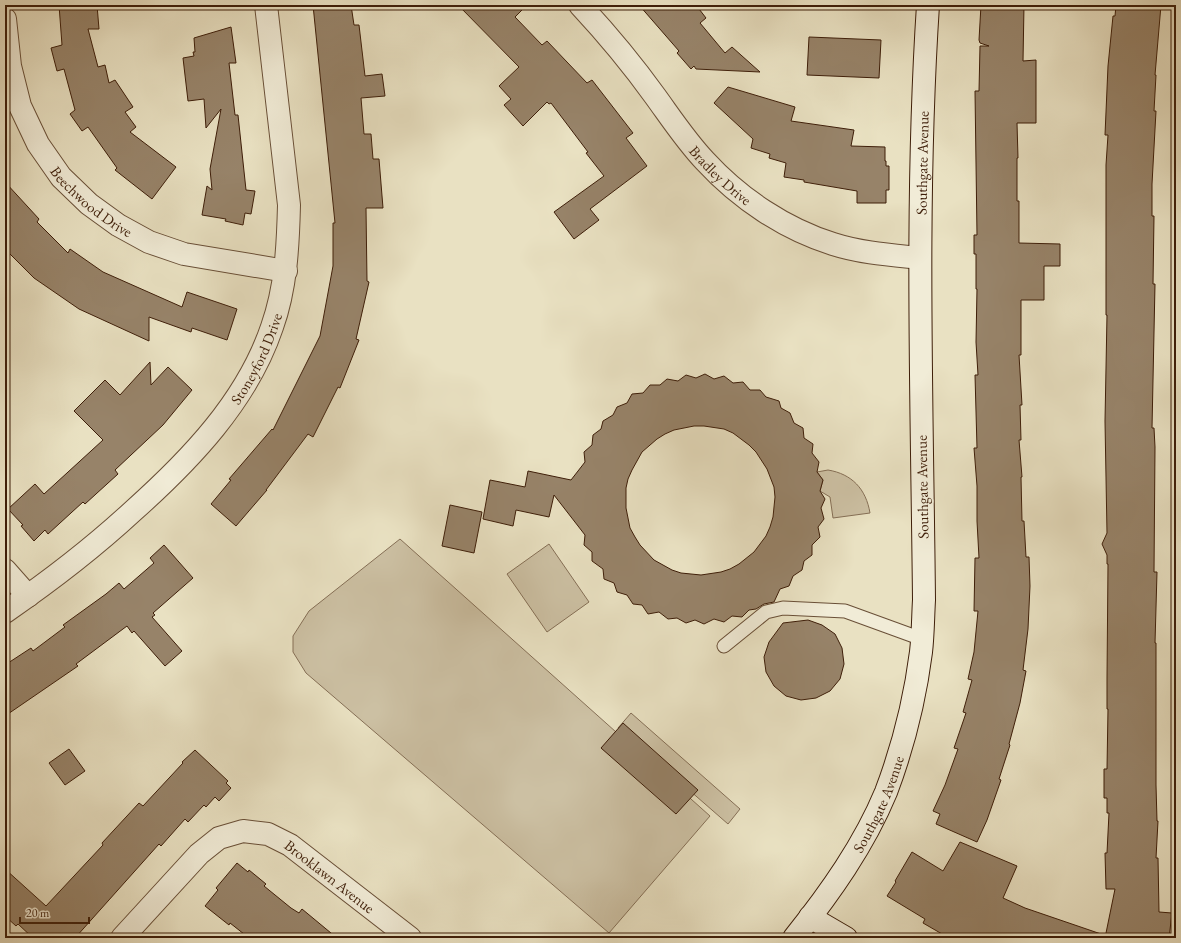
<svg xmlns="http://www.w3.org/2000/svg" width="1181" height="943" viewBox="0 0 1181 943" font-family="'EB Garamond',serif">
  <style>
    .green { fill: #ccc0a3; stroke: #856f56 }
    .building { fill: #978369; stroke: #3e1e09; fill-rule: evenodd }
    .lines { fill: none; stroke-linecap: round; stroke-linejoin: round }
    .lane-casing { stroke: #694f37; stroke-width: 15 }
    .street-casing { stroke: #694f37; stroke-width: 24 }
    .secondary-casing { stroke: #3e1e09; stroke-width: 24 }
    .lane { stroke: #f1ecd7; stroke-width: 13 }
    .street { stroke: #f1ecd7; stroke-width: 22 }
    .secondary { stroke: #f1ecd7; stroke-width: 22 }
    .labels { text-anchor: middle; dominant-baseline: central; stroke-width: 3; stroke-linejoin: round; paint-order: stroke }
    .street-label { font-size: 15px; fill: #3e1e09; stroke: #f1ecd7 }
  </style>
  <rect width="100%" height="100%" fill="#e9e1c2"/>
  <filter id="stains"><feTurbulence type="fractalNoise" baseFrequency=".005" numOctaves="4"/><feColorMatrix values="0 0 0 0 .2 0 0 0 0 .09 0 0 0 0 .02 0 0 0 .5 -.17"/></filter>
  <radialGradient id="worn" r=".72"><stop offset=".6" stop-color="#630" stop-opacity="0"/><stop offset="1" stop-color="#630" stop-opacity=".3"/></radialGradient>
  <!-- green -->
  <g class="green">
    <path d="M828 470C852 474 866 489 870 513L833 518 830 497 820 491 823 480 817 472Z"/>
    <polygon points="400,539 710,816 609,933 306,673 293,652 293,636 309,611"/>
    <polygon points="549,544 589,602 547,632 507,574"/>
    <polygon points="631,713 740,809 728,824 618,728"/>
  </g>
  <!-- building -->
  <g class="building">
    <polygon points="59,5 97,5 99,29 88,29 98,67 105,65 109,83 115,80 133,107 125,112 136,127 130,132 176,167 152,199 115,170 117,168 88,127 82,131 70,114 75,110 64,69 57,71 51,48 62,45"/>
    <polygon points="313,5 351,5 354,25 359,25 365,76 382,74 385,96 361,98 364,134 371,134 373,159 379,159 383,208 366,208 367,281 369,282 356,339 359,340 340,388 338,387 313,437 308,434 266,490 267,490 236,526 211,504 231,480 229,479 272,429 273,430 320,336 333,266 333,223 335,223"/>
    <polygon points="458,5 527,5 515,17 542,45 547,41 587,83 592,80 633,133 626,138 647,166 590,209 599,220 574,239 554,212 604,176 586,153 588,152 551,103 549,104 547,102 523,126 504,105 511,99 499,86 519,67"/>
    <polygon points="639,5 696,5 706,18 700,23 725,53 732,47 760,72 696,69 694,66 691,69 677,53 679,51"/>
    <polygon points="981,5 1024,5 1023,61 1036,60 1036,123 1017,123 1018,158 1017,158 1017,201 1019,201 1019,243 1060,244 1060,266 1044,266 1044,300 1021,300 1021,355 1019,355 1022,405 1020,405 1021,440 1019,440 1022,477 1021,477 1022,521 1024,521 1026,557 1029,557 1030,586 1028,629 1023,670 1026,671 1020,703 1009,744 1010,745 999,779 1001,780 987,820 977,842 936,824 940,814 933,811 945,785 958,749 954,748 966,713 963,712 972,680 968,679 974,652 978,611 974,611 975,558 979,558 977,521 977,486 974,448 977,448 975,375 978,375 976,342 977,289 976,289 976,254 974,254 974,235 977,235 975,91 979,91 980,46 989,46 980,43 979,40"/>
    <polygon points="1116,5 1161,5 1155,75 1156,75 1154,111 1156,111 1152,184 1152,216 1154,216 1153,284 1155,284 1152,428 1154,428 1155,447 1154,572 1157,572 1155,643 1156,643 1156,785 1157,821 1158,821 1156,858 1158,858 1159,912 1172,913 1169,938 1105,938 1115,889 1106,889 1105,853 1107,853 1109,813 1107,813 1107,798 1104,798 1104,769 1107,769 1108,709 1107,709 1107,678 1108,564 1107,564 1107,555 1102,544 1107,533 1105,421 1107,315 1106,315 1106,165 1108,135 1105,135 1108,66 1113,16 1115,16"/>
    <polygon points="231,27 236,63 229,63 235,115 238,115 246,190 255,191 251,214 245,213 243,225 225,221 226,219 202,215 207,186 212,190 210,169 221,109 206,128 204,99 188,101 183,58 194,56 193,52 195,52 194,38"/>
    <polygon points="809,37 881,40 879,78 807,75"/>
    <polygon points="728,87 795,107 791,121 854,130 851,146 885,147 885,161 886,161 886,166 889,166 889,190 886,190 886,203 857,203 857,191 804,182 804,180 784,177 786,163 769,158 770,154 751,148 753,139 714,103"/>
    <polygon points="5,182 39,219 37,222 68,253 70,249 103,272 182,307 187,292 237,309 227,340 192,328 191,332 149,317 149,341 79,309 34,278 5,249"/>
    <polygon points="150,362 151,385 168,367 192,390 163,425 115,470 118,474 85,504 83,502 48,534 45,530 34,541 21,526 23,525 8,509 35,484 44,494 103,440 74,411 105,380 120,395"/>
    <path d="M705 374 714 379 724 376 733 383 743 382 750 390H760L766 397 779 401 781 408 790 413 794 423 803 428 804 438 813 444 812 453 819 462 817 472 823 480 820 491 825 499 821 508 824 519 818 527 820 537 812 545V555L804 561 802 570 793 576 789 586 780 589 774 602 764 604 756 609 749 610 742 617 732 616 724 622 714 619 704 624 695 620 686 623 677 618 668 619 659 612 648 614 642 605 633 604 627 595 617 592 614 583 604 579 603 569 592 561V552L584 545 585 535 554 495 549 517 516 510 513 526 483 519 490 480 525 487 528 471 571 480 585 462 584 452 592 445 593 435 601 429 603 421 613 415 617 407 627 403 632 394 643 393 650 385H660L667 379 678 381 686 375 696 378ZM694 426H704L724 429 733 433 749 445 756 452 767 469 774 487 775 497 773 517 770 527 766 536 754 552 739 564 730 569 721 572 701 575 681 573 672 570 654 560 640 545 635 537 630 528 626 508V488L628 479 632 470 642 452 657 439 665 434 674 430Z"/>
    <polygon points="450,505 482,512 474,553 442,546"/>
    <polygon points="164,545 193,578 153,613 155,615 152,617 182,651 165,666 134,631 132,633 127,626 76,664 78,666 5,716 5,665 31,648 33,651 65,627 63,625 106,594 119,583 124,589 154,563 150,558"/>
    <polygon points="808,620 822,625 835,634 842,648 844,664 840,679 830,691 816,698 801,700 786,696 774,686 766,672 764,657 769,642 783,623"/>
    <polygon points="623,723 698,790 676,814 601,748"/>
    <polygon points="69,749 85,771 65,785 49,763"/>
    <polygon points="195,750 228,781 226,783 231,788 219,801 215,797 206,807 204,805 188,822 185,819 161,846 159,844 75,938 33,938 18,924 16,926 5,916 5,869 46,906 103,845 102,843 139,803 143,806 183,763 182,762"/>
    <polygon points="960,842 1017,866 1003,898 1025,908 1104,935 1104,938 949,938 923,923 925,919 887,896 896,882 895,881 912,852 943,871"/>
    <polygon points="237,863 248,872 249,870 266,884 264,886 291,908 299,913 302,909 337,938 249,938 230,923 229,925 205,906 218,890 216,888"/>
  </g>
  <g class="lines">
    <defs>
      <polyline id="lane" points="724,646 766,612 783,608 845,611 922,639"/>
      <g id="street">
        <path id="s1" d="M580 5C607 34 632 64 655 96 671 118 686 141 705 161 740 199 785 229 833 244 861 253 891 255 920 258"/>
        <path id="s2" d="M5 19 10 66 20 106 38 144 61 177 89 204 118 225 149 242 184 254 286 271"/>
        <polyline points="5,570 28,596"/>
        <path id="s3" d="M5 612C50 581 93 548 133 511 190 460 247 401 272 327 286 288 288 246 289 205L266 5"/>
        <path id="s4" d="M122 938 199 854 219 838 243 831 268 834 290 845 410 938"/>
      </g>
      <g id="secondary">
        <polyline points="810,917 846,938"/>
        <path id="s5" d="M794 938C830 893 864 845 886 792 903 747 915 699 921 652 923 635 923 617 924 600 922 402 915 203 928 5"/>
      </g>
    </defs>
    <!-- lane casing -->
    <use href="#lane" class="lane-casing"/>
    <!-- street casing -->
    <use href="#street" class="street-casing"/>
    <!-- secondary casing -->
    <use href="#secondary" class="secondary-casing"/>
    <!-- lane -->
    <use href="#lane" class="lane"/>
    <!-- street -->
    <use href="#street" class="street"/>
    <!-- secondary -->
    <use href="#secondary" class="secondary"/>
  </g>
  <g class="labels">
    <!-- street labels -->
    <g class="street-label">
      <text stroke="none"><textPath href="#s5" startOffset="807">Southgate Avenue</textPath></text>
      <text stroke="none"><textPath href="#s1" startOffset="221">Bradley Drive</textPath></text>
      <text stroke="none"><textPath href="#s2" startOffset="210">Beechwood Drive</textPath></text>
      <text stroke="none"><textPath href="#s3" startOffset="361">Stoneyford Drive</textPath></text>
      <text transform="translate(922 487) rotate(-91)">Southgate Avenue</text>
      <text stroke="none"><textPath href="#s5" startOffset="159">Southgate Avenue</textPath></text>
      <text stroke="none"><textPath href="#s4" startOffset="265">Brooklawn Avenue</textPath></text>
    </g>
  </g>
  <!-- margin -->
  <rect width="1181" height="943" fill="none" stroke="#e9e1c2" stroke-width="20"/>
  <rect x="6" y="6" width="1169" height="931" fill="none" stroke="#3e1e09" stroke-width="2"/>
  <rect x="10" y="10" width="1161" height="923" fill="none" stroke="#3e1e09"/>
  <!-- scale -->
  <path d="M20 917v6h69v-6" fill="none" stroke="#3e1e09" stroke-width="2"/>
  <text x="26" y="917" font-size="12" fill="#3e1e09" stroke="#f1ecd7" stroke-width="3" paint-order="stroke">20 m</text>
  <rect width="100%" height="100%" filter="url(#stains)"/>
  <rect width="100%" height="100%" fill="url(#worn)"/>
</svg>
